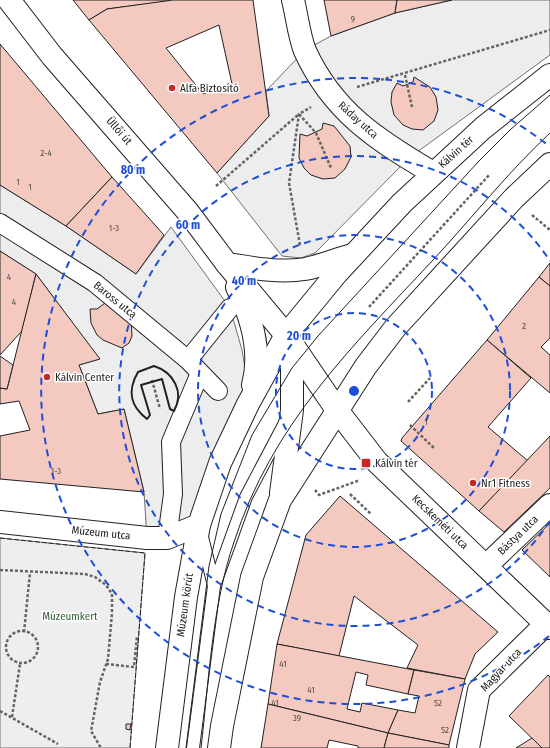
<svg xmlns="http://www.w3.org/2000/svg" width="550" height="748" viewBox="0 0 550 748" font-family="'Fira Sans Condensed',sans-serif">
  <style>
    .green { fill: #eee; stroke: #6f6f6f }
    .parking { fill: #ededed; stroke: #6f6f6f }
    .building { fill: #f3c9c0; stroke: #222; fill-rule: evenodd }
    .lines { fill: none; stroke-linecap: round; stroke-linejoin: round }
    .service-casing { stroke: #222; stroke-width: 14 }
    .pedestrian-casing { stroke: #222; stroke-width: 20 }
    .minor-casing { stroke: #222; stroke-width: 24 }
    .tertiary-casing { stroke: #222; stroke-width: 24 }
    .secondary-casing { stroke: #222; stroke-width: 24 }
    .path { stroke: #646464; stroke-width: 2.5; stroke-dasharray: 3 2; stroke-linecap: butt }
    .service { stroke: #fff; stroke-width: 12 }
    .pedestrian { stroke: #fff; stroke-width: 18 }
    .minor { stroke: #fff; stroke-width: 22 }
    .tertiary { stroke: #fff; stroke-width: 22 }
    .secondary { stroke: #fff; stroke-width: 22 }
    .tram { stroke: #222; stroke-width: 1 }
    .fence { stroke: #222; stroke-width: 1; stroke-dasharray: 5 2; stroke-linecap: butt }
    .wall { stroke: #222; stroke-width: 2 }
    .ring { fill: none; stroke: #1d4ed8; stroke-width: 2; stroke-dasharray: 7 5 }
    .poi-dot { fill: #c62828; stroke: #fff; stroke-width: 1.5 }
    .labels { text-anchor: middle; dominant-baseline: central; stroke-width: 3; stroke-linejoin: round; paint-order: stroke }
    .number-label { font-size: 9px; fill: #564c4a }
    .poi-label { font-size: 11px; fill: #222; stroke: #fff; text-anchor: start }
    .street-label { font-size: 11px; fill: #222; stroke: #fff }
    .park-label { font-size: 11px; fill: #2f5e38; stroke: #fff }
    .centre { fill: #1d4ed8; stroke: #fff; stroke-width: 2 }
    .ring-label { font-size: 12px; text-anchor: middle; font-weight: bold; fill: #1d4ed8; stroke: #fff; stroke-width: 3; stroke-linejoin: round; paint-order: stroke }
  </style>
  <rect width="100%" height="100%" fill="#fff"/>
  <!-- green -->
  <polygon class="green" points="0,538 145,553 130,748 0,748"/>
  <!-- parking -->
  <g class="parking">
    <polygon points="452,0 550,0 550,55 409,158 315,253 301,258 282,256 217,173 269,116 266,91 305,50 331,36 395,13"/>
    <polygon points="0,185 66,226 136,274 171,227 230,308 242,350 247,380 199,525 147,538 144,492 124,409 98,414 79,365 99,359 36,274 0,251"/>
  </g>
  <!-- building -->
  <g class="building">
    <polygon points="73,0 170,0 170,1 107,9 89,20"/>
    <path d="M253 0 269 116 217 173 89 20 107 9 173 0ZM219 25 232 84 203 94 166 48Z"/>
    <polygon points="324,0 397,0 395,13 331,36"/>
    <polygon points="397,0 452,0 395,13"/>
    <polygon points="0,44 112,177 66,226 0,185"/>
    <polygon points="414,77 430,87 436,97 438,110 434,121 423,130 412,129 403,125 394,115 391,102 392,92 397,83 403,86 413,82"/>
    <polygon points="323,123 334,126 350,146 351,157 345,169 335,178 323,179 311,175 304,168 299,158 300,134 307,136 322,129"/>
    <polygon points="112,177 164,235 136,274 66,226"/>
    <polygon points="0,251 36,274 22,331 0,355"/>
    <polygon points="550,263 550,286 539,277"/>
    <polygon points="36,274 100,359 79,365 98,414 124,409 144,492 0,479 0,436 30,430 19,401 0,404 0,388 7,389"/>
    <polygon points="539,277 550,286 550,338 541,347 550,355 550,393 487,340"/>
    <polygon points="106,298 131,319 132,336 129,343 122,348 103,340 97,335 91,323 90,309 97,309 105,303"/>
    <polygon points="487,340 531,378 488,427 528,461 479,511 401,441 402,438"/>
    <polygon points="0,356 13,365 7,389 0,388"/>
    <polygon points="550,436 550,488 504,532 479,511"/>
    <polygon points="340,496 498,632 475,654 465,679 407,668 418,645 354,596 339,656 277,644 306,535"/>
    <polygon points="550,523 550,577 522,550"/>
    <polygon points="277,644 414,670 408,694 366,685 368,675 356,672 347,709 360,712 362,703 398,710 388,733 268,704"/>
    <polygon points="414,670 465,679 449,745 388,733 398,710 415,713 419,696 408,694"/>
    <polygon points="548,675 550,677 550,748 542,748 509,716"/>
    <polygon points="268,704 388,733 384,748 358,748 358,746 329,740 327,748 261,748"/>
    <polygon points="126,724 131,724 130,730 126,729"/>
    <polygon points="388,733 449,745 449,748 384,748"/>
    <polygon points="532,738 542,748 516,748"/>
  </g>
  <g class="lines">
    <defs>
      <g id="service">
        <polyline points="202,537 214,586"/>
        <polyline points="193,748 214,586 246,497 286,421"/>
      </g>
      <g id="pedestrian">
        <polyline points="0,223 95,283 188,360 218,391"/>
        <polyline points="188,360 230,308"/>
        <polyline points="167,538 173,494 171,442 200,373"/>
      </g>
      <g id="minor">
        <path d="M293 0C297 16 299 36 305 51 333 112 377 140 433 173"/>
        <polyline points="337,410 377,462 550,628"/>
        <polyline points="0,522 147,538 167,538 199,525"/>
        <polyline points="486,566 550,505"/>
        <polyline points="468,748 479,690 546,624"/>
      </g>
      <polyline id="tertiary" points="286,335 337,410"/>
      <g id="secondary">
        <polyline points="9,0 52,56 188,212 227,264 286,335 292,368 292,410 281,493"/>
        <path d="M227 264C253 268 279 273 305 269 321 266 337 259 353 255"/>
        <path d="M237 287C252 318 262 352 253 385"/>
        <polyline points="167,748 186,597 199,525 220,463 248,404 286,335 337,273 402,203 483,128 550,75"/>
        <polyline points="219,748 222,726 252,577 280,500 366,366 395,328 514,198 550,164"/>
      </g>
    </defs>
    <!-- service casing -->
    <use href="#service" class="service-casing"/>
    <!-- pedestrian casing -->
    <use href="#pedestrian" class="pedestrian-casing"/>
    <!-- minor casing -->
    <use href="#minor" class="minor-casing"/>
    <!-- tertiary casing -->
    <use href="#tertiary" class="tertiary-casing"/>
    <!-- secondary casing -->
    <use href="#secondary" class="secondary-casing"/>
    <!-- path -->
    <g class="path">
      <polyline points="405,75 412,107"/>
      <polyline points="357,87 550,30"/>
      <polyline points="216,186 299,114 316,133 331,168"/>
      <polyline points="532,215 550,230"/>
      <polyline points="300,245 289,183 299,114 311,107"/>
      <polyline points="369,307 490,174"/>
      <polyline points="152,380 160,409"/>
      <polyline points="408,402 430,378"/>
      <polyline points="410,425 435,449"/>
      <polyline points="315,490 319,495 360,480"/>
      <polyline points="350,494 371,514"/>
      <polyline points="0,570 85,574 95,577 106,585 112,594 112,613 108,659 100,682 91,731 101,748"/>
      <circle cx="22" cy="647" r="16"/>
      <polyline points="24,632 30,573"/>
      <polyline points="106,664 134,667 137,636"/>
      <polyline points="0,711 58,744"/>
      <polyline points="12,717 20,664"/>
    </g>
    <!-- service -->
    <use href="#service" class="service"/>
    <!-- pedestrian -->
    <use href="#pedestrian" class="pedestrian"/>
    <!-- minor -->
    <use href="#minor" class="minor"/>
    <!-- tertiary -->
    <use href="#tertiary" class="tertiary"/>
    <!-- secondary -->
    <use href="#secondary" class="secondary"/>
    <!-- tram -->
    <g class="tram">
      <polyline points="186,748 209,566 221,514 252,435 292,368 318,336 479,161 510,130 550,95"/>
      <path d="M201 748C209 680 212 606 234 542 272 424 351 348 433 260 472 218 508 172 550 133"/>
    </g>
    <!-- fence -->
    <polyline class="fence" points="0,538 145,553 130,748"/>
    <!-- wall -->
    <path class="wall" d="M154 366C173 372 185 392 174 411L170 409 162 379 141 385 150 415 147 419C130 406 127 391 138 372Z"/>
  </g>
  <!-- distance rings -->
  <g class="ring">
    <circle cx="354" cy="391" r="78"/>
    <circle cx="354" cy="391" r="156"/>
    <path d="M550 521A235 235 0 1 1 550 261"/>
    <path d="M549 636A313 313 0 1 1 549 146"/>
  </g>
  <!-- markers -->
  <g class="poi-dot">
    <circle cx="172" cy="88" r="4"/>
    <circle cx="47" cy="377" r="4"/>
    <rect x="361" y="458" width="10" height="10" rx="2"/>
    <circle cx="473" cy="483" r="4"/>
  </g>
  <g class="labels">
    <!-- number labels -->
    <g class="number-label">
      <text x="353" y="19">9</text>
      <text x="46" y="153">2-4</text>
      <text x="18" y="182">1</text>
      <text x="30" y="187">1</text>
      <text x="114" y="228">1-3</text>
      <text x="9" y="277">4</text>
      <text x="14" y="302">4</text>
      <text x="524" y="326">2</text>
      <text x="426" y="422">1</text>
      <text x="56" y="471">1-3</text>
      <text x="283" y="664">41</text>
      <text x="311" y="690">41</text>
      <text x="275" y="703">41</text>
      <text x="438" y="703">52</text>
      <text x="297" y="718">39</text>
      <text x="445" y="730">52</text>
    </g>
    <!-- poi labels -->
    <g class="poi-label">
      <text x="180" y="88">Alfa Biztosító</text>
      <text x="55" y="377">Kálvin Center</text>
      <text x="375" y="463">Kálvin tér</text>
      <text x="481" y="483">Nr1 Fitness</text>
    </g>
    <!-- street labels -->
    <g class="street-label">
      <text transform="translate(358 120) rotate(42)">Ráday utca</text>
      <text transform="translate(119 131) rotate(49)">Üllői út</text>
      <text transform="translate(456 152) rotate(-42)">Kálvin tér</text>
      <text transform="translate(115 300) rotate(39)">Baross utca</text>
      <text transform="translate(440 522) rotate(44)">Kecskeméti utca</text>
      <text transform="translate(101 533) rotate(6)">Múzeum utca</text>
      <text transform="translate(518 535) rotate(-44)">Bástya utca</text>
      <text transform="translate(185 605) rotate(-82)">Múzeum körút</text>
      <text transform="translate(501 670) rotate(-47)">Magyar utca</text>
    </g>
    <!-- park labels -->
    <g class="park-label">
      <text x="70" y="616">Múzeumkert</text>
    </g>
  </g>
  <circle cx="354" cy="391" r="6" class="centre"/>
  <g class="ring-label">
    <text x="133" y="174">80 m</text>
    <text x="188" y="229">60 m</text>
    <text x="244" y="285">40 m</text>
    <text x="299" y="340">20 m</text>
  </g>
</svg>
